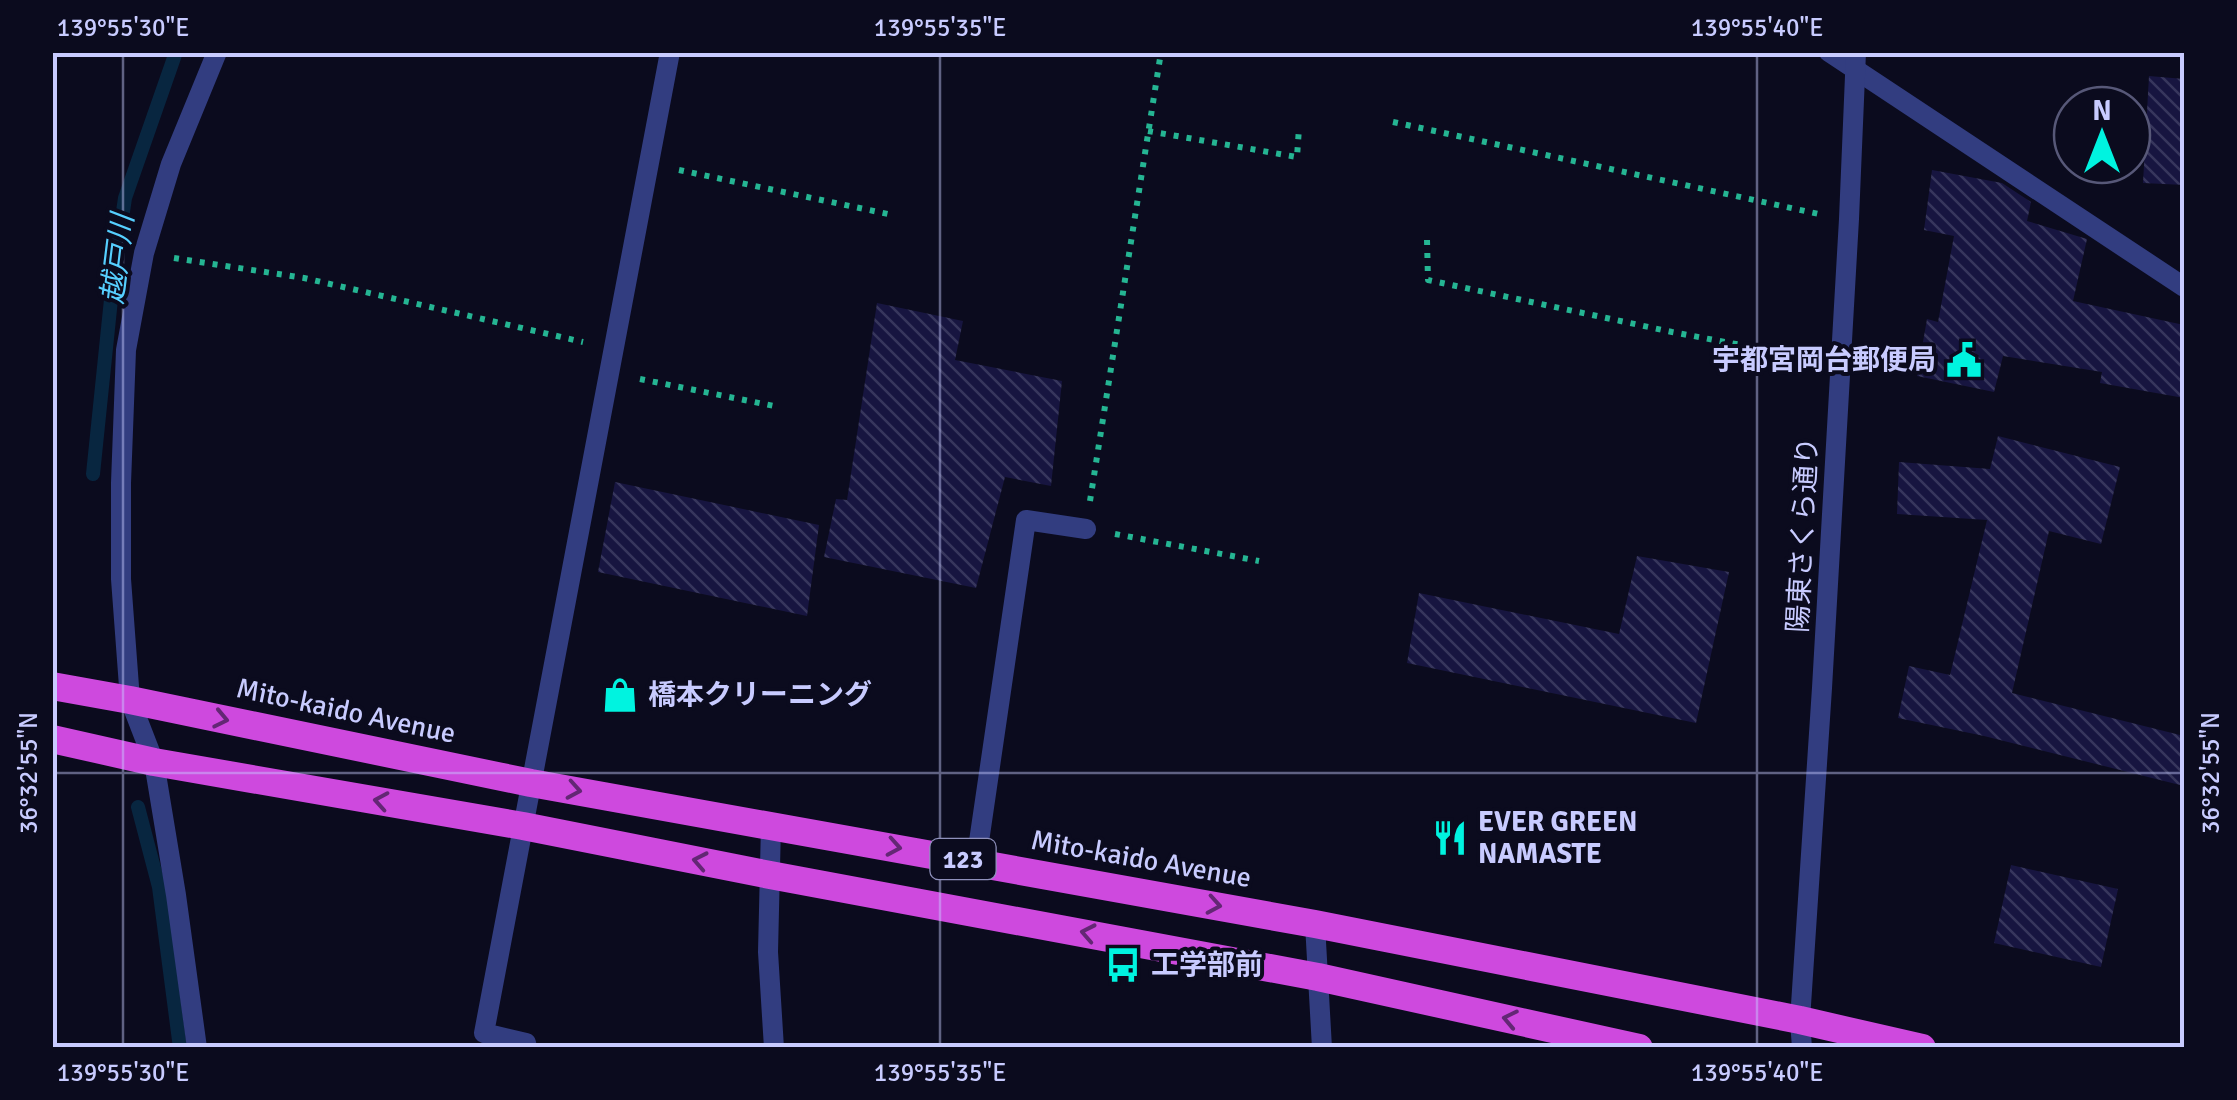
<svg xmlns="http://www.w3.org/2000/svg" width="2237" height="1100" viewBox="0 0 2237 1100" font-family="Signika,'Noto Sans JP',sans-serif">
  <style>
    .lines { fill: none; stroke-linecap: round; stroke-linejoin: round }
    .stream { stroke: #082640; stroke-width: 14 }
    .building { fill: url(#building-back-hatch) }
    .path { stroke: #25b593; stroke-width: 6; stroke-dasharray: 5 8; stroke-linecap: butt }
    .minor { stroke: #323d80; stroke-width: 20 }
    .tertiary { stroke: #323d80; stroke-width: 20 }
    .trunk { stroke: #ce49de; stroke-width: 28 }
    .oneway { stroke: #632774 }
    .ticks { fill: none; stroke: #c8cbff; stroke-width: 2.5; stroke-opacity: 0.45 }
    .labels { text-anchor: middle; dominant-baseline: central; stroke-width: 8; stroke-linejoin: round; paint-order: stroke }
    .shield { fill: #0b0b1e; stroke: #8f91bc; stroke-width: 2.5 }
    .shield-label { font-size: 25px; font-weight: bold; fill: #c8cbff }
    .poi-label { font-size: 28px; font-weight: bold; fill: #c8cbff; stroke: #0b0b1e; text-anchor: start }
    .street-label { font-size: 28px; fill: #c8cbff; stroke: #0b0b1e }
    .water-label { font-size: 30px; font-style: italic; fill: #56cfff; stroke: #0b0b1e }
    .neatline { fill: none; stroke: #c8cbff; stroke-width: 4 }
    .ticks-label { font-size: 25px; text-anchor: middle; fill: #c8cbff }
  </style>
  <defs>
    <pattern id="building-back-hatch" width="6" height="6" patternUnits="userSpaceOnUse" patternTransform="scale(2.5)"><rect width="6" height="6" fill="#171540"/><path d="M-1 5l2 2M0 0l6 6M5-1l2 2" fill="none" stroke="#37365d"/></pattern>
  </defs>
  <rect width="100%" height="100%" fill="#0b0b1e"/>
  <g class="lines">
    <!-- stream -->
    <g class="stream">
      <polyline points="93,474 113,280 125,198 176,52"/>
      <polyline points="138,807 159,887 180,1048"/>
    </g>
  </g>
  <!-- building -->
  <g class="building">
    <polygon points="2149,76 2184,79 2184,185 2143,183"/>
    <polygon points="1932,170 2002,183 2031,202 2027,221 2087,239 2073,301 2184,325 2184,398 2100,383 2102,372 2003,356 1994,392 1917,376 1927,319 1938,322 1954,236 1924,230"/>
    <polygon points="877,303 963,321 955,360 1062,381 1051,486 1005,477 976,588 824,557 836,499 847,500"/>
    <polygon points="1998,436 2120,467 2101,544 2049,531 2012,693 2184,736 2184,786 1984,736 1898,718 1909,666 1950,675 1987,520 1897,514 1899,462 1990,469"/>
    <polygon points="615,482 819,525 807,616 598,572"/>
    <polygon points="1637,556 1729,572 1696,723 1407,663 1419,593 1619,634"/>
    <polygon points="2011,865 2118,889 2101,967 1994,943"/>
  </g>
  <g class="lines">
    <!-- path -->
    <g class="path">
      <polyline points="1393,122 1819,214"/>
      <polyline points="1148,131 1297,157 1299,128"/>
      <polyline points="679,170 888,214"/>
      <polyline points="1427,240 1428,280 1672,332 1810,358"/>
      <polyline points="174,258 304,278 583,342"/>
      <polyline points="640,379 779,407"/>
      <polyline points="1090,501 1161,52"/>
      <polyline points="1115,534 1259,561"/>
    </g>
    <!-- minor -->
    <g class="minor">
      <polyline points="1829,52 2184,287"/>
      <polyline points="771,825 768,952 774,1048"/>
      <polyline points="976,862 1026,520 1086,529"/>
      <polyline points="1315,924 1322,1048"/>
      <polyline points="197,1048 176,895 154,762 130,700 121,579 121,483 126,350 144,253 171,164 217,52"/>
      <polyline points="527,1048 526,1043 484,1033 670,52"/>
    </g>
    <!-- tertiary -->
    <polyline class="tertiary" points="1802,1048 1800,1020 1822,688 1849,219 1856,52"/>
    <!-- trunk -->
    <g class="trunk">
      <polyline points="52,686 130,700 531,783 1315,924 1800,1020 1922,1048"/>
      <polyline points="52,739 154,762 523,826 770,875 1318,977 1639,1048"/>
    </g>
  </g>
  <!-- one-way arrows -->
  <defs><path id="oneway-chevron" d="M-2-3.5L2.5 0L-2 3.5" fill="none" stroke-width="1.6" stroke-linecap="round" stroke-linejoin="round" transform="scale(2.5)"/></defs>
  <g class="oneway">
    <use href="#oneway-chevron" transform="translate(221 719) rotate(12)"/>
    <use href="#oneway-chevron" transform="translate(574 790) rotate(10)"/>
    <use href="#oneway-chevron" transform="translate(381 801) rotate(-170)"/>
    <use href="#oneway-chevron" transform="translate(894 847) rotate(10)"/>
    <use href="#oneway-chevron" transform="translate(700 861) rotate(-169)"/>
    <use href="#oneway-chevron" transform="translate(1214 905) rotate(10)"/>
    <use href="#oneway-chevron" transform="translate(1088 933) rotate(-169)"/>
    <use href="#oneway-chevron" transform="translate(1510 1019) rotate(-168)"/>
  </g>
  <!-- ticks -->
  <path class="ticks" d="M123 52V1048M940 52V1048M1757 52V1048M52 773H2184"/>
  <!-- icons -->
  <defs>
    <symbol id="civic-bare" viewBox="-9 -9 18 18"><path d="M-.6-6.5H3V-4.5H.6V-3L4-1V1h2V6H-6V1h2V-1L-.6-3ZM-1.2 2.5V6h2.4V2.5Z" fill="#00f3e0" stroke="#0b0b1e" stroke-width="2.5" paint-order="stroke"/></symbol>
    <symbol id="shop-bare" viewBox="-9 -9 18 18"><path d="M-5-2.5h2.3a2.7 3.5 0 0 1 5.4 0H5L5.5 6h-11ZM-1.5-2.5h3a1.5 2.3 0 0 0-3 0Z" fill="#00f3e0" stroke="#0b0b1e" stroke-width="2.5" paint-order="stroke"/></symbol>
    <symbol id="restaurant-bare" viewBox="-9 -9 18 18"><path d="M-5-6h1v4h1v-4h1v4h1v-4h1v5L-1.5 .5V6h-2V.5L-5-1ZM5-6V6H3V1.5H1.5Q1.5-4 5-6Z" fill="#00f3e0" stroke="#0b0b1e" stroke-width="2.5" paint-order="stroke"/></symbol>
    <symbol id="bus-bare" viewBox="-9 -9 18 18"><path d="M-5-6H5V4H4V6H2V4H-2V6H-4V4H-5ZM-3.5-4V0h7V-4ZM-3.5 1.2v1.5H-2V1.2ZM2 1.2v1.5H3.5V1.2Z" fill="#00f3e0" stroke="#0b0b1e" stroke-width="2.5" paint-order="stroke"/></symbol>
  </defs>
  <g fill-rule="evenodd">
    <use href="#civic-bare" x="1939" y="335" width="50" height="50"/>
    <use href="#shop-bare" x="595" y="670" width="50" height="50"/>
    <use href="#restaurant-bare" x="1425" y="813" width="50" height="50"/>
    <use href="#bus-bare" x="1098" y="940" width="50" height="50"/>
  </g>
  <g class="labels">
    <!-- shield labels -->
    <rect class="shield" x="930.5" y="839" width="65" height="40" rx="8"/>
    <g class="shield-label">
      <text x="963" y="859">123</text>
    </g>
    <!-- poi labels -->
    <g class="poi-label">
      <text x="1936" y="360" text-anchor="end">宇都宮岡台郵便局</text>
      <text x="648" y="695">橋本クリーニング</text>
      <text x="1478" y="822">EVER GREEN<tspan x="1478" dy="32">NAMASTE</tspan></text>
      <text x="1151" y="965">工学部前</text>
    </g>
    <!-- street labels -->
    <g class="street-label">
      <text transform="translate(1803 535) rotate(-87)">陽東さくら通り</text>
      <text transform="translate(346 711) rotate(12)">Mito-kaido Avenue</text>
      <text transform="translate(1141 859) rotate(10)">Mito-kaido Avenue</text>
    </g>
    <!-- water labels -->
    <g class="water-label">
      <text transform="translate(118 259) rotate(-83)">越戸川</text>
    </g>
  </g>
  <!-- border -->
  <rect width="2237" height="1100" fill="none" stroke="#0b0b1e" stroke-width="110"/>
  <!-- north arrow -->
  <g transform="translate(2102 135)"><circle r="48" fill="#0b0b1e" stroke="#575878" stroke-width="2.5"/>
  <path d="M0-8L18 38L0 25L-18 38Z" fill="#00f3e0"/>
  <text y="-15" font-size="28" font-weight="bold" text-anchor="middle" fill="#c8cbff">N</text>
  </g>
  <rect x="55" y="55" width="2127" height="990" class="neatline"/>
  <g class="ticks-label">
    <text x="123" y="36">139°55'30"E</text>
    <text x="940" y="36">139°55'35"E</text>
    <text x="1757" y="36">139°55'40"E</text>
    <text transform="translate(28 773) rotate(-90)" y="9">36°32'55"N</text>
    <text transform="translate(2210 773) rotate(-90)" y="9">36°32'55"N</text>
    <text x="123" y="1081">139°55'30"E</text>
    <text x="940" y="1081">139°55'35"E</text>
    <text x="1757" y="1081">139°55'40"E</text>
  </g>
</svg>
